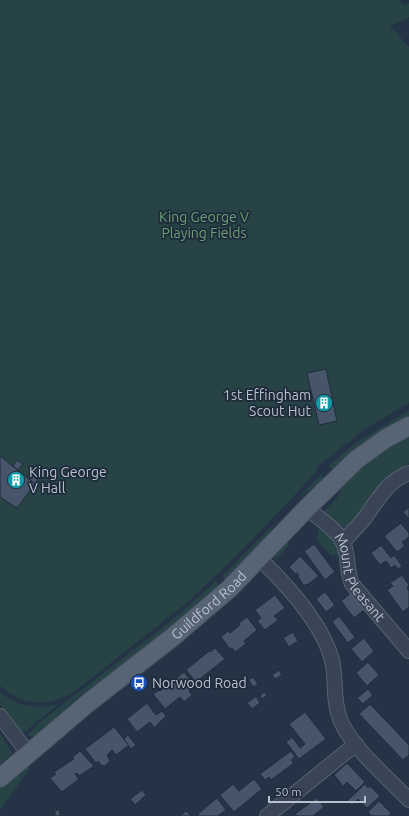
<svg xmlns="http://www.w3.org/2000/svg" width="409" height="816" viewBox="0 0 409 816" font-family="Ubuntu,sans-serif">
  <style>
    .green { fill: #274346 }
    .building { fill: #465569; stroke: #202c3b }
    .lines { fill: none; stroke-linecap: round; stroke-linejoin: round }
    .minor-casing { stroke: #586371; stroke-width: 16 }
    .major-casing { stroke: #434e5d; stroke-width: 20 }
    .minor { stroke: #394554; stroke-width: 14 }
    .major { stroke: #576474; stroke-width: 18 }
    .labels { text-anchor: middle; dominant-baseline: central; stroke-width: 3.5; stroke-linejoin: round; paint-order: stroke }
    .park-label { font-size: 14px; fill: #6ca077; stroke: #1e2a39 }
    .poi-label { font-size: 14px; fill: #b7c0ce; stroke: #1e2a39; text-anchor: start }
    .street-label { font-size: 14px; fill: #b7c0ce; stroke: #1e2a39 }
  </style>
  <rect width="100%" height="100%" fill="#243345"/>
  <!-- green -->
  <g class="green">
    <path d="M0 0H399L404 5 409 3V17L390 26 409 47V403L365 429 318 466 315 474 235 557 189 601 78 689C52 707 25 708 0 686Z"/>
    <polygon points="409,410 409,420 338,468 332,469 329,466 330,464 356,443"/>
    <path d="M409 436V463L383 480 350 526C337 529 329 523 324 511L337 498 341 490 325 504 326 497 370 460Z"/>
    <polygon points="322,473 323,478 321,482 296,500"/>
    <polygon points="276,522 265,540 227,581 222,576"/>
    <polygon points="320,528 325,530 341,547 339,555 331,556 316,539"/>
    <polygon points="287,542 289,545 274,562 276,550"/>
    <polygon points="216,581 222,587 136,656 78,697 37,736 27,736 40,722 176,617"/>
    <path d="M0 692C17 707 38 709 59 704L22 734 0 705Z"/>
    <polygon points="0,733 12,753 0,764"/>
    <polygon points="24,767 30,768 0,810 0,787"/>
  </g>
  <!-- building -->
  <g class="building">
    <polygon points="326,369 337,421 319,425 307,373"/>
    <polygon points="0,456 35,484 17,508 0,497"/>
    <polygon points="17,460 23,464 18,470 13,466"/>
    <polygon points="30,473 38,480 35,484 27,477"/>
    <polygon points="409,507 409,519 403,512"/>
    <polygon points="401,523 409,533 409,537 402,542 405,546 397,552 384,536"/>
    <polygon points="314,544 335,572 325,580 304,551"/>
    <polygon points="381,545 391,558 394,555 402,566 398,569 395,565 391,568 386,561 380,565 371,553"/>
    <polygon points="300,556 319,576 307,585 306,584 304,586 298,577 299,576 297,573 295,574 289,567"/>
    <polygon points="402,575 409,585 407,588 409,591 409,607 403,612 387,590 393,586 390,583"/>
    <polygon points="325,592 335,605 326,612 316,599"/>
    <polygon points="351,593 364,610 354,618 341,601"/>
    <polygon points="275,595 285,608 274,616 278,620 265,630 257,621 261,618 255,610"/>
    <polygon points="339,616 355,637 348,643 332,622"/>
    <polygon points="247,617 257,630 244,641 246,644 235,652 232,648 230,649 221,637 228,631 230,633 240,625 239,623"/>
    <polygon points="293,632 298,641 289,647 283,638"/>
    <polygon points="364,638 374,651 362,662 351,649"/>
    <polygon points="215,648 225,659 196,682 186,670 209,651 210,652"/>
    <polygon points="368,662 379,675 367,686 356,673"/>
    <polygon points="279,670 282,675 275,679 272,675"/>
    <polygon points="184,672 195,686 189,691 192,695 184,702 180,697 165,709 153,694 159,690 160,691"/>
    <polygon points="253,677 258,684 253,687 249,680"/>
    <polygon points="368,689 373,695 363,704 357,698"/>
    <polygon points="264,692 267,695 262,699 260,696"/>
    <polygon points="256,696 260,703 252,709 247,703"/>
    <polygon points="147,703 156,715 162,711 166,716 154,728 150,722 137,732 127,719"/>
    <polygon points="370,704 409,745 409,755 403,760 359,714"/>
    <polygon points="305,712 326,739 299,759 286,742 292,737 300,748 305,744 289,724"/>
    <polygon points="114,727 129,745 116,755 112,750 107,755 110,761 105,766 101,765 98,761 96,763 85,749"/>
    <polygon points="128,735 136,745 131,749 124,739"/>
    <polygon points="80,751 94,766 79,776 77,773 75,774 79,779 62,792 50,778 56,774 54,772 74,759 72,758"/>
    <polygon points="291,751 295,757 291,760 294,763 271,780 269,777 265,780 260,774"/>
    <polygon points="347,763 365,782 356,791 347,782 343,786 334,775"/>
    <polygon points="254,779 262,789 234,812 220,795 233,784 239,791"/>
    <polygon points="365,784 368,788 370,786 380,796 367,808 358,799 352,805 347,801"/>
    <polygon points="142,790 146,795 135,805 130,799"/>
    <polygon points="217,798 226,810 218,816 199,816 198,814"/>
    <polygon points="317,798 324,807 313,816 297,816 295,814"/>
    <polygon points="379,801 391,813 389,816 371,816 368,812"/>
    <rect x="55" y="810" width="5" height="6"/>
    <polygon points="186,811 191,816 180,816"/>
  </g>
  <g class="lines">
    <defs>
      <g id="minor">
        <path id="s1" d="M307 508C318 519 335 527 343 542 349 555 346 570 352 584L409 651"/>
        <path d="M343 542C350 534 357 527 364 519 377 501 387 481 409 473"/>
        <path d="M259 558C286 584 326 627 333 665 336 682 333 702 340 719 350 746 389 779 409 800"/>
        <polyline points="0,716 28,753"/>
        <polyline points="267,816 356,744"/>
      </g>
      <g id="major">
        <path id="s2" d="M0 778 88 703 174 636 229 589 307 508 356 460 385 439 409 426"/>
      </g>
    </defs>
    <!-- minor casing -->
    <use href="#minor" class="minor-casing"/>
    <!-- major casing -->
    <use href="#major" class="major-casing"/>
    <!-- minor -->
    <use href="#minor" class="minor"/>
    <!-- major -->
    <use href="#major" class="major"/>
  </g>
  <!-- icons -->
  <defs>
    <symbol id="building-disc" viewBox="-11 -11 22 22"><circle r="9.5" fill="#0f9aa8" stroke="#1e2a39"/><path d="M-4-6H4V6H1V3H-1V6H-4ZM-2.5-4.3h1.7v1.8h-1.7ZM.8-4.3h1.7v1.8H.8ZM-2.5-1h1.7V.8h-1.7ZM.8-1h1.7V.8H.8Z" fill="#fff"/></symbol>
    <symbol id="bus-disc" viewBox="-11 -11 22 22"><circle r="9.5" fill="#1a4fb4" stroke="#1e2a39"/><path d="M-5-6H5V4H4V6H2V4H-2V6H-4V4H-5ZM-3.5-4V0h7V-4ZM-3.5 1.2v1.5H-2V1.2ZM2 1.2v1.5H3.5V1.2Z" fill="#fff"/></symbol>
  </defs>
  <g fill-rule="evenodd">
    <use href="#building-disc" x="314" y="393" width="20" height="20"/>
    <use href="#building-disc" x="6" y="470" width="20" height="20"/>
    <use href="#bus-disc" x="129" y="673" width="20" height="20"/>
  </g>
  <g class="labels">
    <!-- park labels -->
    <g class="park-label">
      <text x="204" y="217">King George V<tspan x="204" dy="16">Playing Fields</tspan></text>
    </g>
    <!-- poi labels -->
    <g class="poi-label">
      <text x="311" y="395" text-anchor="end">1st Effingham<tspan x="311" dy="16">Scout Hut</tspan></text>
      <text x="29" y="472">King George<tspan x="29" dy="16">V Hall</tspan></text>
      <text x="152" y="683">Norwood Road</text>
    </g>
    <!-- street labels -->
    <g class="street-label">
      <text stroke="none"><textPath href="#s1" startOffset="90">Mount Pleasant</textPath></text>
      <text stroke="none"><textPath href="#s2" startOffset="271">Guildford Road</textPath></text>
    </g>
  </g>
  <!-- scale -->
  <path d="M269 796v6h96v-6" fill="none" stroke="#b7c0ce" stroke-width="2"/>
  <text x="275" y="796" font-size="12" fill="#b7c0ce" stroke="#1e2a39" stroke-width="3" paint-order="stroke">50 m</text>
</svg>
